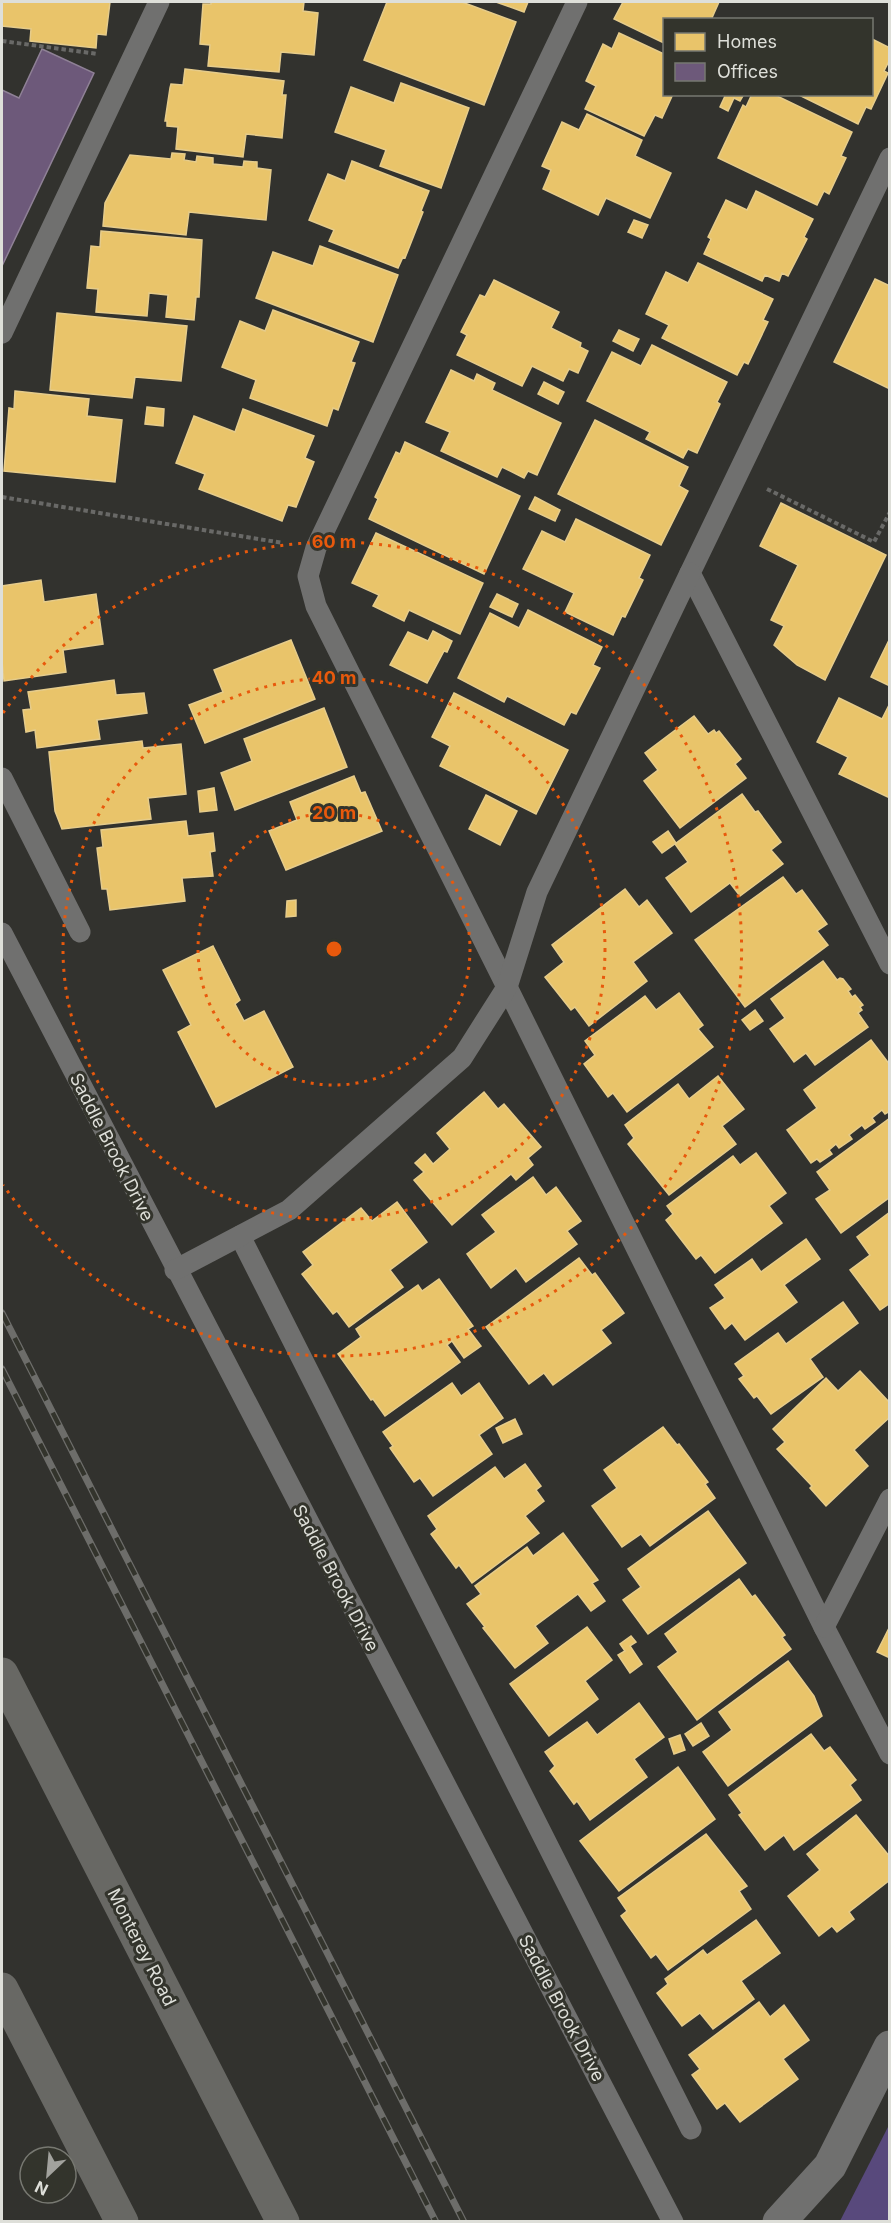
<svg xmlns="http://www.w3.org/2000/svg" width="891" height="2223" viewBox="0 0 891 2223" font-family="Inter,sans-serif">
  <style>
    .green { fill: #58497c }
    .homes { fill: #e9c46a; stroke: #e6cc8b; stroke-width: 1.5 }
    .offices { fill: #6d597a; stroke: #8f8196; stroke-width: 1.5 }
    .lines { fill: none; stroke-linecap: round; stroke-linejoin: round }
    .path { stroke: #696967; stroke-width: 4; stroke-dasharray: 4.5 3; stroke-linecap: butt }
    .lane { stroke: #70706f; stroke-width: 21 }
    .street { stroke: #70706f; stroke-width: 33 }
    .primary { stroke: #686864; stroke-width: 33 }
    .rail-casing { stroke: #6d6d6a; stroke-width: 7 }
    .rail { stroke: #33342c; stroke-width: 4.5; stroke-dasharray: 14; stroke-linecap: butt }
    .ring { fill: none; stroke: #e8590c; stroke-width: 3; stroke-dasharray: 3 6 }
    .labels { text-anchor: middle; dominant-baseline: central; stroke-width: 6; stroke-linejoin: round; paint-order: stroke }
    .street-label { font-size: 18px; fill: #dedfd9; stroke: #33342c }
    .centre { fill: #e8590c; stroke: #33342c; stroke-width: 3 }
    .ring-label { font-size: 18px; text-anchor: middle; font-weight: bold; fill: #e8590c; stroke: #33342c; stroke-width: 6; stroke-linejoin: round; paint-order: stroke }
  </style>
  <rect width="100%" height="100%" fill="#32322e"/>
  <!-- green -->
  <polygon class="green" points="889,2125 889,2221 840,2221"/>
  <!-- homes -->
  <g class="homes">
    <polygon points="2,2 110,2 106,35 97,34 96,48 30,41 31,29 2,26"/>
    <polygon points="211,2 304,2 303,11 318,13 314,55 281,52 279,72 208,66 210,45 200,44 203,4 211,4"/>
    <polygon points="387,2 462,2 516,22 484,105 364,60"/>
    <polygon points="496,2 528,2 524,12"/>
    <polygon points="623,2 719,2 711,20 664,20 664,43 614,19"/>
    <polygon points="619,33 664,54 664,94 673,94 662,118 655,115 644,136 585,109 596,86 586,81 603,44 612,49"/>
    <polygon points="872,39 890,48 890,59 884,71 888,73 871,109 866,107 858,124 797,94 872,94"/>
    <polygon points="185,69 284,81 282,95 286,95 282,138 246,134 243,157 176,149 178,127 167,126 167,121 165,121 170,88 171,84 183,85"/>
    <polygon points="401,83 469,108 441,188 380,166 386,150 335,132 351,87 394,103"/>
    <polygon points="726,94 744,94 740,101 734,98 728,111 720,107"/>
    <polygon points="752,94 773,94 852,132 841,156 846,158 829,194 824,191 817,205 718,158 743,105 746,107"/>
    <polygon points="587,114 642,140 635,156 671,173 650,218 606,198 598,215 543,189 551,170 542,166 562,122 579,130"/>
    <polygon points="172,153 185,154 184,160 196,162 197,156 213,158 213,164 243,167 244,161 257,162 257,168 271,170 266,220 189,212 186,235 103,226 105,203 130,155 171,159"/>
    <polygon points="352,161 429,191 421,211 423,212 405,258 403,257 398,268 329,241 334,230 309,220 328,174 345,181"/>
    <polygon points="756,191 813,219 804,237 807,239 788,276 782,273 779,281 765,275 762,281 704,254 711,239 708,237 726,200 747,210"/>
    <polygon points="634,220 648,225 642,238 628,232"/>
    <polygon points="101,231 202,240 199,297 196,297 194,320 166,317 168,295 149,293 147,316 96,312 98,289 87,288 91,246 100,247"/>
    <polygon points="320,246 398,275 373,342 256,298 273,252 313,266"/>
    <polygon points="698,263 773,299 763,320 768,322 748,364 744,362 737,375 662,338 669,325 646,314 666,272 688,283"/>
    <polygon points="875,279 890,286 890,389 834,362"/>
    <polygon points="494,280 559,312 551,328 581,343 580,347 588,351 578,373 569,369 563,381 532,366 522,386 457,355 467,335 461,332 480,295 485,297"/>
    <polygon points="273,310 359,342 351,362 355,363 338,410 333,408 327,426 250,398 256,380 222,367 240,321 265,331"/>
    <polygon points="57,313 187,326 181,381 135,377 132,398 50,390"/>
    <polygon points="619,330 639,339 633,351 613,341"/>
    <polygon points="652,345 727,382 717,402 720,404 697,453 688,449 683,458 646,439 650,432 587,401 612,352 641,366"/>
    <polygon points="451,370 474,381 477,374 495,383 492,390 561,423 537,475 528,471 524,478 502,467 497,477 441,451 450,432 426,422"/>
    <polygon points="544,382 564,392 558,404 538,394"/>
    <polygon points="15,391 89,399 87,416 122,420 115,482 4,471 9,408 14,409"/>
    <polygon points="147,407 164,409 163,426 145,424"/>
    <polygon points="243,409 314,436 305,458 314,462 296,507 288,505 282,521 199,489 205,474 176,463 194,416 235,432"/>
    <polygon points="595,420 688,467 679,486 688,491 661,545 558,494"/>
    <polygon points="405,442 520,496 484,574 369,519 378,499 375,497 396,452 400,454"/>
    <polygon points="535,497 560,510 555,521 529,509"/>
    <polygon points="781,503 886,555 825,680 797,665 774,645 784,626 771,620 798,565 760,546"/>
    <polygon points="576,519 650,555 639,578 643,580 625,617 622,616 613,635 565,612 574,593 523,569 542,531 565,542"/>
    <polygon points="376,533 483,583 460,634 409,610 404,621 373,606 379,595 352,583"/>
    <polygon points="41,580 44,602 96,594 103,644 63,650 66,672 4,681 2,661 2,586"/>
    <polygon points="497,594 518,604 512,617 490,607"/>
    <polygon points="528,610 602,647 593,665 600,668 576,714 571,712 564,725 507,696 504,702 458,678 490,613 519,628"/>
    <polygon points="433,631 452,641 447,652 444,651 427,683 390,665 408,632 428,641"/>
    <polygon points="890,638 890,686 871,677"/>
    <polygon points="291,640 315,699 205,743 189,705 223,692 214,670"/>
    <polygon points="114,680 116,695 144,693 147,713 97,720 100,739 37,748 35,730 26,732 23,710 31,709 28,692"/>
    <polygon points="454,693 568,750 536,814 440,766 450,746 432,737"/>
    <polygon points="839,698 882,719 890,703 890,798 839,774 848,757 817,742"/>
    <polygon points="324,708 347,767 235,810 221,773 252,761 244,739"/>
    <polygon points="694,716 708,734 714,730 716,733 719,731 741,759 735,764 746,778 680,828 644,781 658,770 645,753"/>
    <polygon points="142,741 143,748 181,744 186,794 148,798 151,819 62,829 55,811 49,752"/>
    <polygon points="354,776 361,793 365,792 382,831 286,870 269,831 297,820 290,802"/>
    <polygon points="214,788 217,810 200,812 198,791"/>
    <polygon points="742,794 755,812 758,811 781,842 771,850 783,864 740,896 730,883 691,912 666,878 688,862 675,844"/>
    <polygon points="486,795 517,811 500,845 469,829"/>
    <polygon points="186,821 188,836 213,833 215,851 210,852 213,876 182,878 185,901 110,910 107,889 102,889 97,848 103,847 101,830"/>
    <polygon points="668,831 676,843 662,853 653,842"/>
    <polygon points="783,877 796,894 802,890 827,924 817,931 828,945 745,1007 695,940"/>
    <polygon points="625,889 639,907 647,900 672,933 633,962 647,981 589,1026 575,1007 571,1010 545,977 564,962 552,945"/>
    <polygon points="296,900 296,916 286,917 287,901"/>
    <polygon points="213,946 240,1000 235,1004 244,1021 264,1011 293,1067 216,1107 178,1032 191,1025 163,970"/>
    <polygon points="823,961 837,980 840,978 843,979 851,989 848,991 852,997 855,995 863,1005 860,1007 862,1010 858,1013 868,1027 815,1065 806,1053 794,1062 770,1029 785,1018 771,999"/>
    <polygon points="679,993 703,1025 698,1029 713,1047 627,1112 613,1093 608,1097 584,1064 595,1055 585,1041 645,996 656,1010"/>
    <polygon points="755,1010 763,1021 750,1030 742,1020"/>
    <polygon points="871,1040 890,1065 890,1111 885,1114 882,1110 872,1118 875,1122 865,1129 862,1125 849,1135 852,1139 839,1148 836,1144 829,1150 832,1154 820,1162 817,1159 811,1163 787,1130 817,1108 804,1090"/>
    <polygon points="718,1076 744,1109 722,1126 736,1144 669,1195 628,1144 634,1138 625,1125 678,1084 689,1099"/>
    <polygon points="484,1092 498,1109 504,1104 541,1147 528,1158 533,1165 516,1180 511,1174 452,1225 414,1180 424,1172 415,1163 425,1154 433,1164 450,1149 437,1133"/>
    <polygon points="890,1118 890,1197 841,1233 816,1199 830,1190 817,1172"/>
    <polygon points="756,1153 786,1193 769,1206 782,1223 715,1273 701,1255 696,1259 666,1220 673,1214 667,1206 733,1156 740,1165"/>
    <polygon points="533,1177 546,1195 556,1187 581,1221 567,1231 577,1244 526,1282 516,1268 491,1288 467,1254 496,1232 482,1215"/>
    <polygon points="397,1202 427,1242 390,1270 403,1287 349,1327 337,1311 333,1314 302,1274 313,1265 303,1252 361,1208 372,1221"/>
    <polygon points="890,1212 890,1303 880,1310 850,1270 870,1255 857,1237"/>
    <polygon points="806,1239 820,1259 784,1285 797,1302 745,1340 732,1323 725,1329 710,1308 725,1298 715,1285 752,1259 761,1272"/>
    <polygon points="579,1258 592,1275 595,1273 624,1313 601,1330 611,1343 553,1385 544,1373 529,1384 486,1327"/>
    <polygon points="439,1279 473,1326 468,1329 481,1346 464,1358 452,1341 447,1345 460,1362 385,1416 373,1399 371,1400 338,1354 361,1337 356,1329 418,1285 422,1291"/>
    <polygon points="843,1302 858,1323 810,1359 823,1377 771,1414 757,1396 754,1398 739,1379 744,1376 735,1364 778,1333 786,1344"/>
    <polygon points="860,1371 890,1403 890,1417 854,1450 868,1466 826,1506 810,1488 812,1486 777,1449 785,1442 773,1429 826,1378 838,1391"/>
    <polygon points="452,1383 461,1396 479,1383 503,1418 479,1435 492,1454 433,1496 420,1478 414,1482 390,1448 393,1446 383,1432"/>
    <polygon points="515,1419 522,1434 503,1443 496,1428"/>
    <polygon points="663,1427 677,1445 679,1444 708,1482 705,1484 715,1498 650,1546 641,1534 622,1547 592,1506 617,1488 604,1470"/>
    <polygon points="525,1464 541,1486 536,1490 544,1501 525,1516 539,1533 472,1583 459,1565 456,1568 431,1534 437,1529 428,1516 495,1467 504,1479"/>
    <polygon points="708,1511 746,1563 648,1634 623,1600 641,1587 628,1569"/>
    <polygon points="563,1533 598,1580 592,1583 605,1601 591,1611 578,1594 535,1626 548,1643 515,1668 483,1628 485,1627 467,1604 481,1594 475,1586 527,1547 533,1556"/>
    <polygon points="739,1579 752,1597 755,1595 785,1635 782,1637 791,1649 697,1720 658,1667 678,1652 665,1634"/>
    <polygon points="890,1626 890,1658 877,1652"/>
    <polygon points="587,1627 612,1660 585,1681 598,1699 549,1736 510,1684"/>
    <polygon points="631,1636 636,1642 630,1646 642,1664 630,1673 618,1655 625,1651 620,1644"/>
    <polygon points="788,1661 814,1696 822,1716 728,1786 703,1752 732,1730 719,1712"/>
    <polygon points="639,1703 664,1737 634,1759 647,1777 590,1820 577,1801 574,1804 550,1771 555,1766 545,1752 587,1722 597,1735"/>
    <polygon points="701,1723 709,1736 693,1746 685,1734"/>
    <polygon points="811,1734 824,1751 830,1747 856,1780 850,1785 861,1800 794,1850 784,1835 765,1850 739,1815 742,1813 729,1795"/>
    <polygon points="680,1735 685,1750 674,1754 669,1739"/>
    <polygon points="678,1767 715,1819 619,1891 580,1841"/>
    <polygon points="856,1815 890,1857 890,1880 849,1912 854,1919 837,1932 832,1926 819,1936 788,1896 820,1870 807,1854"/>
    <polygon points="706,1834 747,1886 739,1891 751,1909 668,1970 656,1954 651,1958 621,1916 627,1911 618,1898"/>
    <polygon points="756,1920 780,1953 741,1981 754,1999 713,2029 700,2013 682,2026 657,1993 668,1984 665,1979 703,1950 707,1955"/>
    <polygon points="759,2002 770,2017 784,2005 809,2040 783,2059 798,2079 740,2122 725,2103 717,2109 692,2075 700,2069 689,2055"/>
  </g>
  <!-- offices -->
  <polygon class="offices" points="42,49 94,73 2,266 2,90 19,98"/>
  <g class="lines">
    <!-- path -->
    <g class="path">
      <polyline points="2,41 98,54"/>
      <polyline points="767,489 874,542 890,512"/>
      <polyline points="2,497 283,543"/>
    </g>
    <!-- lane -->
    <g class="lane">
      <polyline points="577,2 316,548 308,576 316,606 507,987 824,1627 890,1754"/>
      <polyline points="890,158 690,573 890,964"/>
      <polyline points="2,333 159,2"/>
      <polyline points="2,778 80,932"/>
      <polyline points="2,933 673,2222"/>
      <polyline points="240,1236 691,2129"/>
      <polyline points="175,1270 289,1210 462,1058 507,987 537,892 690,573"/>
      <polyline points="824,1627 890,1499"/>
    </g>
    <!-- street -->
    <polyline class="street" points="779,2222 830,2166 890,2047"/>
    <!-- primary -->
    <g class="primary">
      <polyline points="2,1674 283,2222"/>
      <polyline points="2,1989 122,2222"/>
    </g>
    <defs>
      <g id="rail">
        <polyline points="2,1313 464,2222"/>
        <polyline points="2,1369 436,2222"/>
      </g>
    </defs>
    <!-- rail casing -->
    <use href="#rail" class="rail-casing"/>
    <!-- rail -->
    <use href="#rail" class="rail"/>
  </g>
  <!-- distance rings -->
  <g class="ring">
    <circle cx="334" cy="949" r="136"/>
    <circle cx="334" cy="949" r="271"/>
    <path d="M3 713A407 407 0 1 1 3 1185"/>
  </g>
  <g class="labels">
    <!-- street labels -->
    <g class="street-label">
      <text transform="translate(112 1147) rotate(63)">Saddle Brook Drive</text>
      <text transform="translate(336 1578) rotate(62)">Saddle Brook Drive</text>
      <text transform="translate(142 1947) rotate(63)">Monterey Road</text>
      <text transform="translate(562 2008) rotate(62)">Saddle Brook Drive</text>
    </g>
  </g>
  <circle cx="334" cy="949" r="9" class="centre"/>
  <g class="ring-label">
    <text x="334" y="548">60 m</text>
    <text x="334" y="684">40 m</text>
    <text x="334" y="819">20 m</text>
  </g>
  <!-- border -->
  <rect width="891" height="2223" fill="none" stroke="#dedfd9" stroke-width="6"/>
  <!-- legend -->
  <rect x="663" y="18" width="210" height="78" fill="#33342c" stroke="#777871" stroke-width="1.5"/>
  <rect x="675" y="33" width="30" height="18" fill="#e9c46a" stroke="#777871" stroke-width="1.5"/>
  <text x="717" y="48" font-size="18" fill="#dedfd9">Homes</text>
  <rect x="675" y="63" width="30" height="18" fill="#6d597a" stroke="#777871" stroke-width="1.5"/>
  <text x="717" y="78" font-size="18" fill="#dedfd9">Offices</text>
  <!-- north arrow -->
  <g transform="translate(48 2175) rotate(206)"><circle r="28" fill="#33342c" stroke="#777871" stroke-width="1.5"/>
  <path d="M0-4.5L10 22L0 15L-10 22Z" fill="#a2a29d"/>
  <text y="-9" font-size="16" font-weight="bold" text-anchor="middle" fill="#dedfd9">N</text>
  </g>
</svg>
